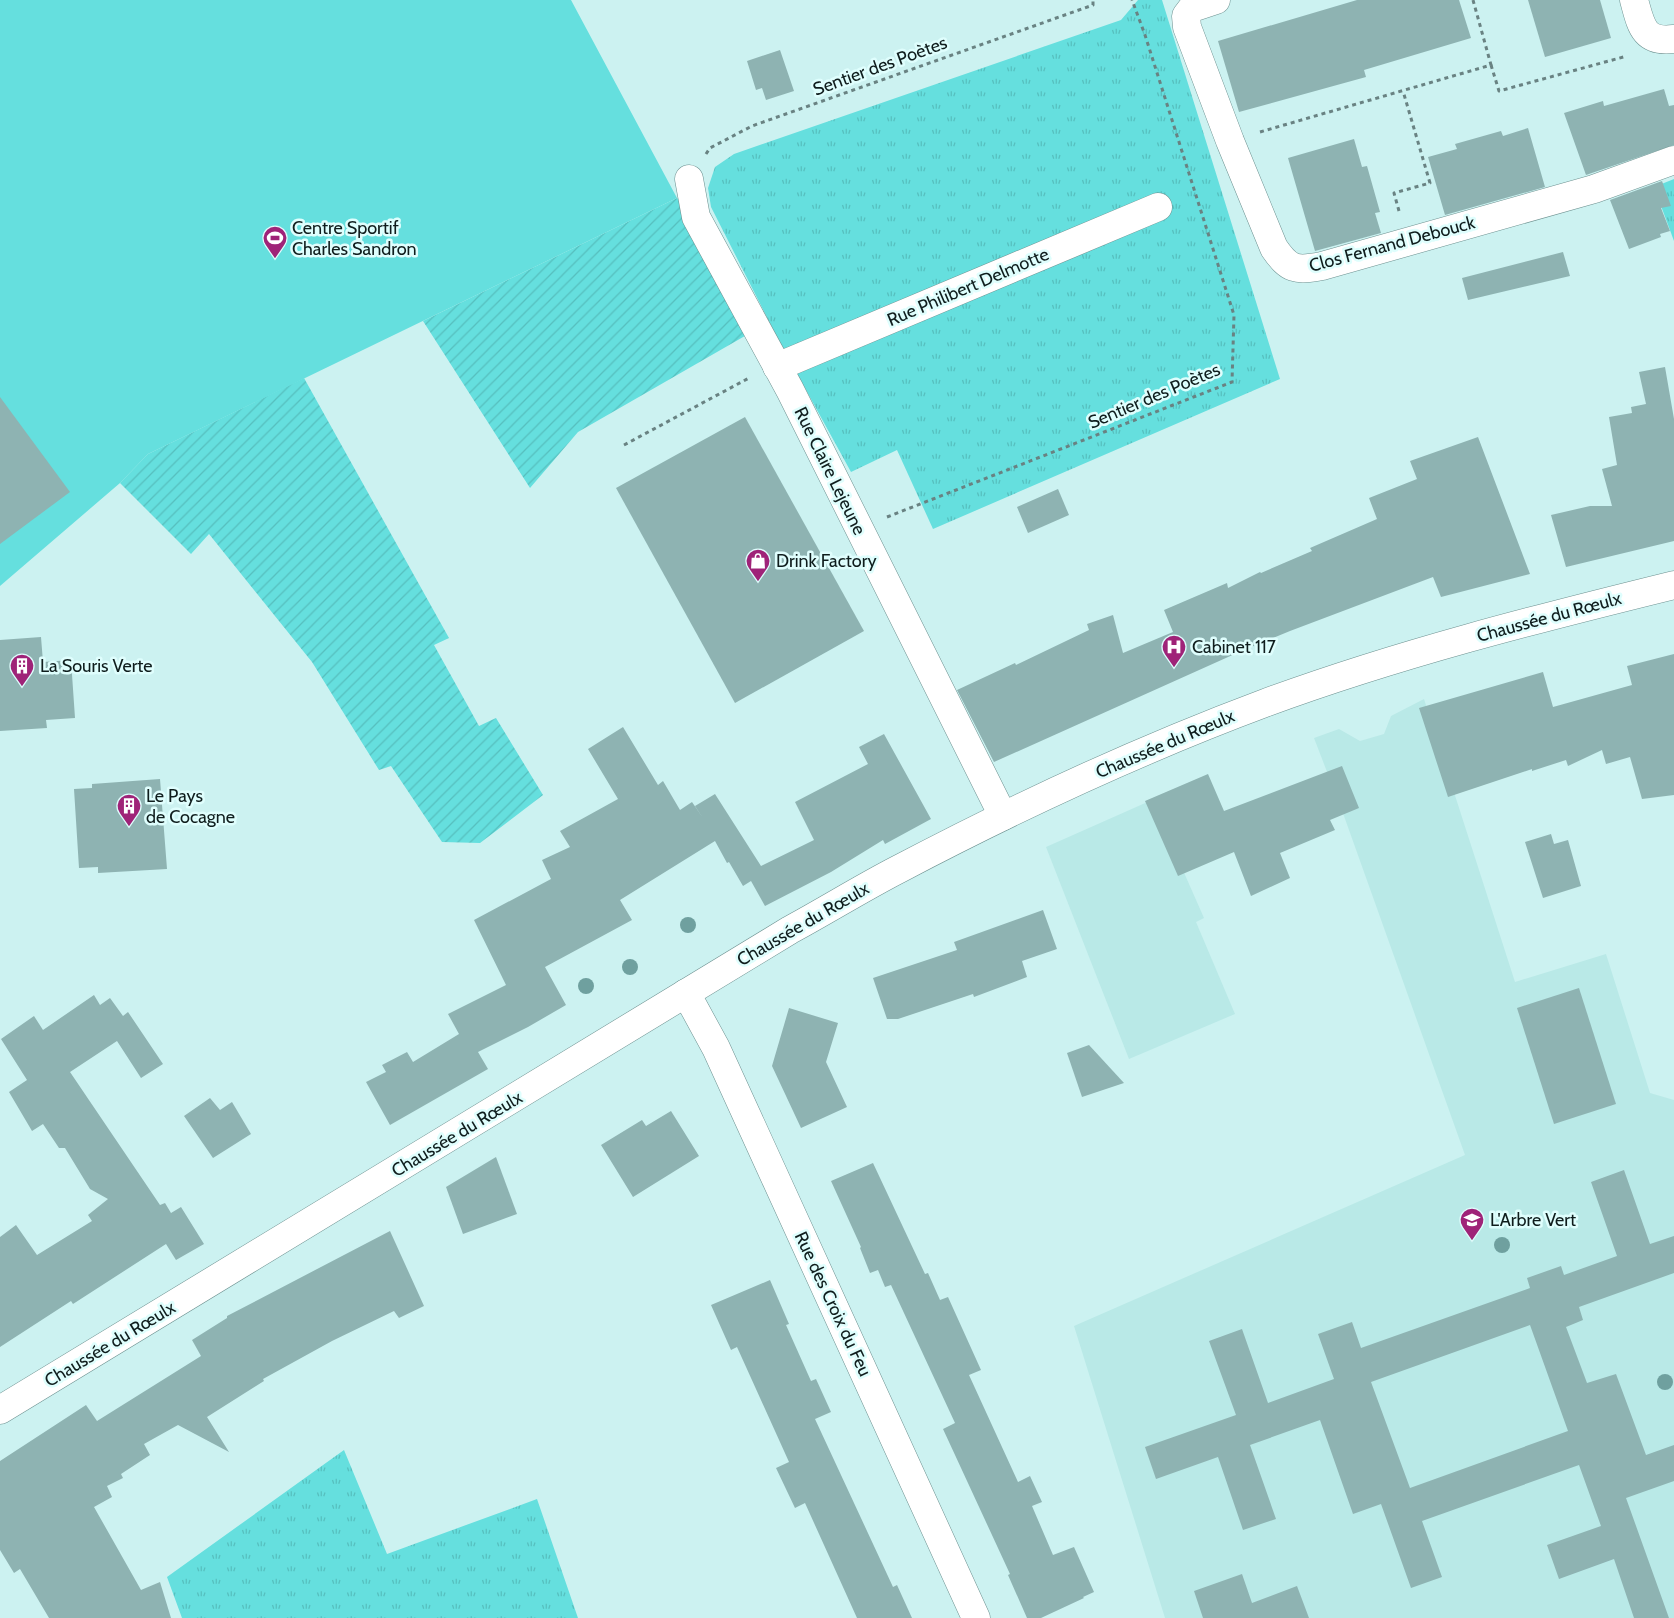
<svg xmlns="http://www.w3.org/2000/svg" width="1674" height="1618" viewBox="0 0 1674 1618" font-family="Cabin,sans-serif">
  <style>
    .built { fill: #b9e9e7 }
    .grass { fill: url(#grass-tufts) }
    .garden { fill: url(#garden-furrows) }
    .pitch { fill: #65dfde }
    .building { fill: #8eb3b2; fill-rule: evenodd }
    .lines { fill: none; stroke-linecap: round; stroke-linejoin: round }
    .minor-casing { stroke: #6d9190; stroke-width: 29 }
    .major-casing { stroke: #6d9190; stroke-width: 29 }
    .path { stroke: #698282; stroke-width: 3; stroke-dasharray: 4 4; stroke-linecap: butt }
    .minor { stroke: #fff; stroke-width: 28 }
    .major { stroke: #fff; stroke-width: 28 }
    .tree { fill: #6fa09f }
    .labels { text-anchor: middle; dominant-baseline: central; stroke-width: 5; stroke-linejoin: round; paint-order: stroke }
    .street-label { font-size: 18px; fill: #0f1d1d; stroke: #dffefd }
    .poi-label { font-size: 18px; fill: #0f1d1d; stroke: #dffefd; text-anchor: start }
  </style>
  <defs>
    <pattern id="grass-tufts" width="24" height="20" patternUnits="userSpaceOnUse" patternTransform="scale(1.25)"><rect width="24" height="20" fill="#65dfde"/><path d="M3 7l-1-3M5 7V3M7 7l1-3M15 17l-1-3M17 17v-4M19 17l1-3" fill="none" stroke="#56bfbe"/></pattern>
    <pattern id="garden-furrows" width="10" height="10" patternUnits="userSpaceOnUse" patternTransform="scale(1.25)"><rect width="10" height="10" fill="#65dfde"/><path d="M-1 1l2-2M0 10L10 0M9 11l2-2" fill="none" stroke="#56bfbe"/></pattern>
  </defs>
  <rect width="100%" height="100%" fill="#ccf2f1"/>
  <!-- built -->
  <g class="built">
    <polygon points="1424,699 1515,982 1606,954 1650,1093 1674,1100 1674,1618 1165,1618 1074,1326 1465,1155 1344,816 1314,738 1339,729 1360,741 1384,734 1391,716"/>
    <polygon points="1152,800 1204,918 1196,922 1235,1014 1129,1059 1046,847"/>
  </g>
  <!-- grass -->
  <g class="grass">
    <polygon points="1138,0 1162,0 1280,379 933,529 897,450 851,472 778,339 711,207 708,188 715,167 734,154 1121,20"/>
    <polygon points="1674,179 1674,241 1654,187"/>
    <polygon points="344,1450 387,1554 537,1499 578,1618 182,1618 167,1577"/>
  </g>
  <!-- garden -->
  <g class="garden">
    <polygon points="677,198 696,217 757,329 578,432 530,488 423,321"/>
    <polygon points="304,378 449,638 434,645 479,726 496,718 543,795 480,843 442,842 391,766 379,770 312,662 209,534 191,554 120,483 148,454"/>
  </g>
  <!-- pitch -->
  <polygon class="pitch" points="0,0 571,0 677,198 148,454 120,483 0,586"/>
  <!-- building -->
  <g class="building">
    <polygon points="1357,0 1459,0 1471,38 1364,70 1366,77 1239,112 1218,41"/>
    <polygon points="1528,0 1600,0 1611,38 1545,57"/>
    <polygon points="780,50 794,91 766,100 762,88 756,90 747,61"/>
    <polygon points="1664,89 1669,106 1674,105 1674,145 1586,175 1564,113 1603,101 1604,106"/>
    <polygon points="1528,128 1545,187 1445,215 1428,157 1457,149 1455,144 1501,131 1503,136"/>
    <polygon points="1354,139 1362,167 1367,166 1380,212 1375,213 1381,233 1315,251 1288,158"/>
    <polygon points="1662,181 1671,206 1661,208 1670,231 1660,234 1661,237 1629,249 1610,200"/>
    <polygon points="1563,252 1570,276 1468,300 1462,278"/>
    <polygon points="1665,367 1674,419 1674,541 1566,567 1551,515 1590,506 1612,506 1602,469 1617,465 1609,417 1632,413 1631,407 1646,404 1639,372"/>
    <polygon points="0,397 70,492 0,544"/>
    <polygon points="745,417 864,631 735,703 616,488"/>
    <polygon points="1478,437 1530,574 1441,597 1433,577 1290,631 1237,653 994,762 957,690 1015,663 1016,665 1089,630 1087,624 1113,615 1123,653 1173,632 1164,610 1227,583 1228,588 1260,572 1261,573 1312,551 1310,548 1377,519 1369,498 1417,479 1410,461"/>
    <polygon points="1058,489 1069,515 1028,533 1017,507"/>
    <polygon points="41,637 43,662 71,660 75,718 46,720 47,728 0,731 0,640"/>
    <polygon points="1674,654 1674,795 1642,799 1630,757 1606,764 1602,750 1568,766 1566,760 1532,771 1532,769 1448,797 1419,708 1543,672 1553,707 1632,685 1627,666"/>
    <polygon points="623,727 658,785 663,781 680,810 692,802 703,818 695,806 715,794 761,866 814,840 795,802 868,764 859,747 884,734 931,819 885,844 883,840 831,872 765,906 751,881 743,886 729,862 727,863 715,841 620,900 632,920 545,967 566,1005 528,1027 478,1052 488,1069 390,1125 366,1082 386,1072 382,1065 407,1052 413,1062 459,1034 448,1014 506,985 474,920 551,879 542,860 570,847 560,831 618,799 588,749"/>
    <polygon points="1342,766 1359,808 1330,820 1335,830 1280,853 1290,878 1251,896 1234,852 1178,876 1145,801 1208,774 1224,811"/>
    <polygon points="160,779 167,869 98,873 98,867 79,868 74,789 92,788 92,784"/>
    <polygon points="1551,834 1554,844 1568,840 1581,886 1543,898 1525,842"/>
    <polygon points="1043,910 1057,949 1022,961 1027,977 974,997 973,994 898,1019 887,1019 873,978 957,950 954,942"/>
    <polygon points="1579,988 1616,1104 1554,1124 1517,1008"/>
    <polygon points="94,995 100,1005 110,998 123,1016 128,1012 163,1064 141,1078 117,1041 70,1072 160,1205 165,1203 171,1213 181,1207 204,1244 176,1260 166,1244 73,1304 71,1301 0,1347 0,1237 16,1225 37,1255 92,1221 88,1215 108,1199 90,1189 65,1148 59,1148 43,1124 32,1131 9,1092 27,1080 1,1039 34,1016 43,1030"/>
    <polygon points="789,1008 838,1023 826,1062 847,1107 801,1128 772,1066"/>
    <polygon points="1089,1045 1124,1083 1082,1097 1067,1053"/>
    <polygon points="210,1098 220,1110 232,1102 251,1134 213,1158 184,1116"/>
    <polygon points="671,1111 699,1156 633,1197 601,1145 642,1120 646,1126"/>
    <polygon points="496,1157 517,1214 463,1234 446,1187"/>
    <polygon points="873,1163 925,1274 928,1273 940,1300 948,1297 981,1370 969,1375 1018,1482 1030,1476 1042,1502 1032,1506 1053,1555 1074,1547 1094,1592 1083,1597 1084,1598 1041,1618 1027,1618 1008,1575 1010,1574 943,1429 955,1423 891,1285 885,1287 878,1270 870,1273 860,1248 861,1247 831,1181"/>
    <path d="M1624 1170 1650 1244 1674 1236V1273L1579 1307 1583 1320 1566 1327 1587 1383 1616 1374 1646 1455 1674 1445V1481L1626 1498 1669 1618H1634L1614 1559 1559 1579 1547 1545 1601 1526 1579 1465 1422 1521 1442 1577 1411 1588 1381 1504 1353 1514 1320 1420 1250 1445 1276 1519 1243 1530 1218 1457 1156 1479 1145 1447 1236 1415 1209 1341 1242 1329 1268 1403 1334 1379 1318 1334 1352 1322 1361 1348 1530 1288 1527 1278 1561 1266 1564 1275 1617 1256 1591 1182ZM1530 1325 1568 1431 1410 1488 1371 1382Z"/>
    <polygon points="390,1231 424,1306 399,1318 394,1311 332,1341 263,1379 264,1381 207,1417 229,1452 178,1425 144,1444 150,1455 121,1474 123,1478 107,1486 112,1497 94,1507 141,1590 160,1582 171,1618 49,1618 20,1569 14,1573 0,1550 0,1461 86,1405 97,1421 201,1356 192,1340 227,1318 227,1316"/>
    <polygon points="770,1280 789,1324 786,1325 811,1381 816,1379 831,1412 815,1419 893,1587 897,1585 912,1618 857,1618 805,1503 795,1508 776,1468 789,1462 737,1347 731,1350 711,1305"/>
    <polygon points="1242,1574 1252,1603 1297,1586 1309,1618 1203,1618 1194,1591"/>
  </g>
  <g class="lines">
    <defs>
      <g id="minor">
        <path d="M1216 0 1192 8 1186 16 1187 27 1230 141 1274 248C1289 270 1296 271 1322 266L1594 189 1674 160"/>
        <path d="M1634 0C1641 25 1643 43 1674 39"/>
        <polyline points="689,179 696,217 790,390 1003,816"/>
        <polyline points="777,367 1158,207"/>
        <polyline points="686,993 716,1048 976,1618"/>
      </g>
      <path id="major" d="M0 1410 790 930C827 910 862 888 899 869 1017 807 1139 750 1265 703 1398 654 1536 619 1674 585"/>
    </defs>
    <!-- minor casing -->
    <use href="#minor" class="minor-casing"/>
    <!-- major casing -->
    <use href="#major" class="major-casing"/>
    <!-- path -->
    <g class="path">
      <polyline points="1491,65 1499,91 1627,56"/>
      <polyline points="1260,132 1491,65 1473,0"/>
      <polyline points="706,154 710,148 752,126 1093,5 1093,0"/>
      <polyline points="1399,211 1394,193 1430,183 1403,91"/>
      <polyline points="624,445 749,378"/>
      <polyline points="887,517 1232,382 1234,315 1145,35 1132,0"/>
    </g>
    <!-- minor -->
    <use href="#minor" class="minor"/>
    <!-- major -->
    <use href="#major" class="major"/>
  </g>
  <!-- trees -->
  <g class="tree">
    <circle cx="688" cy="925" r="8"/>
    <circle cx="630" cy="967" r="8"/>
    <circle cx="586" cy="986" r="8"/>
    <circle cx="1502" cy="1245" r="8"/>
    <circle cx="1665" cy="1382" r="8"/>
  </g>
  <!-- icons -->
  <defs>
    <symbol id="stadium-pin" viewBox="-11 -11 22 30"><path d="M0 17L-7.5 6A9.5 9.5 0 1 1 7.5 6Z" fill="#9f2378" stroke="#dffefd"/><path d="M0-5a6.5 5 0 1 0 0 10a6.5 5 0 1 0 0-10ZM-3.5-1.8h7v3.6h-7Z" fill="#fff"/></symbol>
    <symbol id="shop-pin" viewBox="-11 -11 22 30"><path d="M0 17L-7.5 6A9.5 9.5 0 1 1 7.5 6Z" fill="#9f2378" stroke="#dffefd"/><path d="M-5-2.5h2.3a2.7 3.5 0 0 1 5.4 0H5L5.5 6h-11ZM-1.5-2.5h3a1.5 2.3 0 0 0-3 0Z" fill="#fff"/></symbol>
    <symbol id="hospital-pin" viewBox="-11 -11 22 30"><path d="M0 17L-7.5 6A9.5 9.5 0 1 1 7.5 6Z" fill="#9f2378" stroke="#dffefd"/><path d="M-5-5h3v3.5h4V-5h3V5h-3V1.5h-4V5h-3Z" fill="#fff"/></symbol>
    <symbol id="building-pin" viewBox="-11 -11 22 30"><path d="M0 17L-7.5 6A9.5 9.5 0 1 1 7.5 6Z" fill="#9f2378" stroke="#dffefd"/><path d="M-4-6H4V6H1V3H-1V6H-4ZM-2.5-4.3h1.7v1.8h-1.7ZM.8-4.3h1.7v1.8H.8ZM-2.5-1h1.7V.8h-1.7ZM.8-1h1.7V.8H.8Z" fill="#fff"/></symbol>
    <symbol id="school-pin" viewBox="-11 -11 22 30"><path d="M0 17L-7.5 6A9.5 9.5 0 1 1 7.5 6Z" fill="#9f2378" stroke="#dffefd"/><path d="M0-5L7-2L0 1L-7-2ZM-4 1L0 2.5L4 1V4Q0 6-4 4Z" fill="#fff"/></symbol>
  </defs>
  <g fill-rule="evenodd">
    <use href="#stadium-pin" x="261" y="224" width="28" height="38"/>
    <use href="#shop-pin" x="744" y="547" width="28" height="38"/>
    <use href="#hospital-pin" x="1160" y="633" width="28" height="38"/>
    <use href="#building-pin" x="8" y="652" width="28" height="38"/>
    <use href="#building-pin" x="115" y="792" width="28" height="38"/>
    <use href="#school-pin" x="1458" y="1206" width="28" height="38"/>
  </g>
  <g class="labels">
    <!-- street labels -->
    <g class="street-label">
      <text transform="translate(880 66) rotate(-20)">Sentier des Poètes</text>
      <text transform="translate(1392 244) rotate(-15)">Clos Fernand Debouck</text>
      <text transform="translate(968 287) rotate(-23)">Rue Philibert Delmotte</text>
      <text transform="translate(1154 396) rotate(-23)">Sentier des Poètes</text>
      <text transform="translate(830 471) rotate(64)">Rue Claire Lejeune</text>
      <text transform="translate(1549 617) rotate(-15)">Chaussée du Rœulx</text>
      <text transform="translate(1165 744) rotate(-23)">Chaussée du Rœulx</text>
      <text transform="translate(803 924) rotate(-30)">Chaussée du Rœulx</text>
      <text transform="translate(457 1134) rotate(-31)">Chaussée du Rœulx</text>
      <text transform="translate(833 1304) rotate(65)">Rue des Croix du Feu</text>
      <text transform="translate(110 1344) rotate(-31)">Chaussée du Rœulx</text>
    </g>
    <!-- poi labels -->
    <g class="poi-label">
      <text x="292" y="228">Centre Sportif<tspan x="292" dy="21">Charles Sandron</tspan></text>
      <text x="776" y="561">Drink Factory</text>
      <text x="1192" y="647">Cabinet 117</text>
      <text x="40" y="666">La Souris Verte</text>
      <text x="146" y="796">Le Pays<tspan x="146" dy="21">de Cocagne</tspan></text>
      <text x="1490" y="1220">L'Arbre Vert</text>
    </g>
  </g>
</svg>
